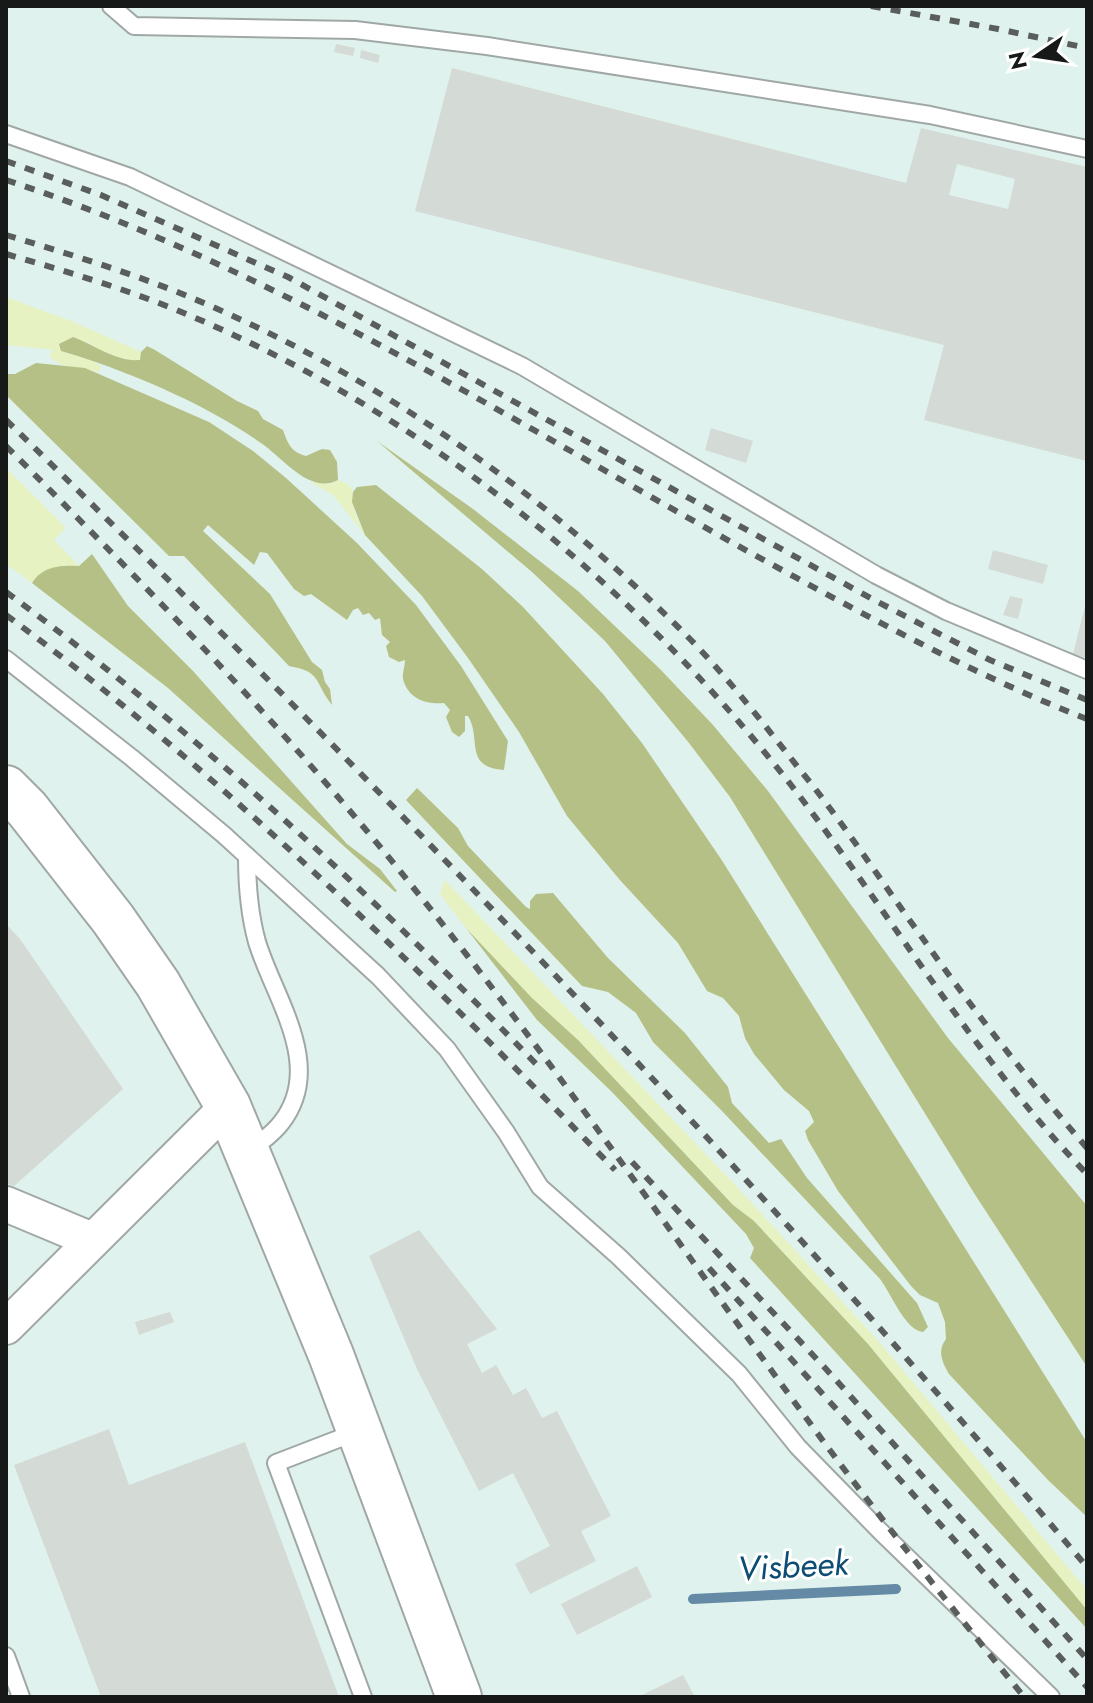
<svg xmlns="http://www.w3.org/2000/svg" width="1093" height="1703" viewBox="0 0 1093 1703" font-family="Jost,sans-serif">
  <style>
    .built { fill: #e0f2ed }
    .green { fill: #e7f2c2 }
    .forest { fill: #b4c085 }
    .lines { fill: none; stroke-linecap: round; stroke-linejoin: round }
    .stream { stroke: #648aa6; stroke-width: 10 }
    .building { fill: #d4dad5; fill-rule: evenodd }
    .service-casing { stroke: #a0a8a6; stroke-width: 20 }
    .minor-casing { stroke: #a0a8a6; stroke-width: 38 }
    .primary-casing { stroke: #a0a8a6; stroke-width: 48 }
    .service { stroke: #fff; stroke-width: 16 }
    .minor { stroke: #fff; stroke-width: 34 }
    .primary { stroke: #fff; stroke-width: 44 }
    .rail { stroke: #595e5c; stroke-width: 6; stroke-dasharray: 10 10; stroke-linecap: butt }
    .labels { text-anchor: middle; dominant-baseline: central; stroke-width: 6; stroke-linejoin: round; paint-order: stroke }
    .water-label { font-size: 34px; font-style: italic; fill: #0d4d73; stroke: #fff }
  </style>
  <rect width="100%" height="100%" fill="#f3fbf9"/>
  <!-- built -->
  <rect class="built" x="6" y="6" width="1081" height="1691"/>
  <!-- green -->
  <g class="green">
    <path d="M6 297 74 322 141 352 140 360C122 361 102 352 87 342L86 358 101 366 99 372C84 369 60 368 49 356L53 350 6 345Z"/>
    <path d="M6 468 66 528 54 540 79 566C62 565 42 568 32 583L6 564Z"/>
    <path d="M338 480 348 484 353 492C351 508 358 520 365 535L333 495 310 482 331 484Z"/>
    <polygon points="445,880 738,1188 881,1344 1087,1590 1087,1610 868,1344 754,1221 733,1205 578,1040 532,998 466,928 440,894"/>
  </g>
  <!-- forest -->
  <g class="forest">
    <path d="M73 337C95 345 116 362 140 360L141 352 147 346 155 350 237 401 258 411 263 419 283 430C288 444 291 452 306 456L322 449 330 450 337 462 338 480C310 495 283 458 261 443 206 404 126 370 61 351L59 344Z"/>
    <path d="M36 363 85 368 209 422 253 451 286 478 357 543 416 605 461 666 508 741 504 770C463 767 482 739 468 716H465V731L459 737 452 732 446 717 450 710 444 703C427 705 408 699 403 679 402 674 405 666 405 660L399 662 389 657 386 646 390 642 382 635 380 618 375 620 369 613 363 615 358 608 353 610 347 620 311 594 304 596 294 589 267 553 260 552 254 565 208 525 203 531 270 594 312 662 322 670 325 682 330 689 332 705C313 680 322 672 289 666L184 556H169L6 395V374H15Z"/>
    <polygon points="377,441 473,509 578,591 660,669 713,725 768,791 948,1038 1087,1206 1087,1367 974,1193 730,797 689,743 605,641 532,572"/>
    <path d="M376 485 482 569 523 607 603 694 642 743 721 859 1086 1441 1087 1517 1048 1480 949 1374C942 1362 937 1351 946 1339L945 1322 938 1303 920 1295 911 1286 838 1191 808 1140 805 1131 814 1122 809 1111 784 1090 754 1054 745 1038 739 1016 723 998 707 991 678 943 619 879 567 816 519 732 468 658 422 596 365 535 352 502 353 492 357 487Z"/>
    <path d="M92 554 128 606 193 671 347 844 380 869 397 891 395 892 168 688 32 583C43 566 60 565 79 566Z"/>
    <path d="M417 788 458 828 468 846 526 907 530 909V901L536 894 553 893 608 958 685 1033 728 1087 732 1103 769 1143 781 1139 807 1178 917 1303 928 1327 923 1332C905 1330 892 1295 880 1279L722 1111 653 1042 636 1013 608 992 582 986 406 800Z"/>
    <polygon points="466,928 532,998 578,1040 733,1205 754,1221 868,1344 1087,1610 1087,1629 750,1258 754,1248 746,1234 611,1091 537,1020"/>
  </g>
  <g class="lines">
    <!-- stream -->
    <polyline class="stream" points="693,1599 896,1589"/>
  </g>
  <!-- building -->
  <g class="building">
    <polygon points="336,44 355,48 353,56 334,52"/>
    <polygon points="361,50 380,55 378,63 360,58"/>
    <path d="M452 68 906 183 921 128 1087 167V461L924 420 944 345 415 211ZM957 164 1015 179 1008 209 949 195Z"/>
    <polygon points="711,428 753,441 746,463 705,450"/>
    <polygon points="993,550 1048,565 1043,584 988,569"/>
    <polygon points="1010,596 1023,599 1018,619 1003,615"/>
    <polygon points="1086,602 1087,602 1087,658 1073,654"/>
    <polygon points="6,924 20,939 123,1089 14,1186 6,1183"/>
    <polygon points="419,1230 497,1329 467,1344 482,1373 496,1365 513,1395 526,1388 542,1418 557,1411 611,1516 581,1531 596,1561 530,1594 515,1564 550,1546 513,1473 479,1491 417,1369 369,1256"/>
    <polygon points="170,1312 174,1322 139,1335 135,1322"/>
    <polygon points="109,1429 129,1485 245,1442 339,1697 101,1697 14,1465"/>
    <polygon points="637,1566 652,1597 577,1635 561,1604"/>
    <polygon points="683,1675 695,1697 638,1697"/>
  </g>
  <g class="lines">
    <defs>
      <g id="service">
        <polyline points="111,6 134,26 355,30 487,46 930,115 1087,149"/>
        <polyline points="6,134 130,177 522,366 876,575 946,611 1087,670"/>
        <polyline points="6,659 132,758 224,835 378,976 447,1049 506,1132 540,1187 618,1256 739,1374 798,1447 880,1531 1051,1697"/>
        <path d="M247 856C247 886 249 913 257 942 274 998 326 1066 281 1123 273 1134 259 1143 249 1152"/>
        <polyline points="359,1431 276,1463 363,1697"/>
        <polyline points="6,1656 21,1697"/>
      </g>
      <g id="minor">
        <polyline points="6,1204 92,1240"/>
        <polyline points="6,1327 228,1106"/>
      </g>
      <polyline id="primary" points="6,788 27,809 113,919 158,984 228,1106 331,1355 459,1697"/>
    </defs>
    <!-- service casing -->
    <use href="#service" class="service-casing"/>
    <!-- minor casing -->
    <use href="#minor" class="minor-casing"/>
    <!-- primary casing -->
    <use href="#primary" class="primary-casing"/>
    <!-- service -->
    <use href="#service" class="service"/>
    <!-- minor -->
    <use href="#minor" class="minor"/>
    <!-- primary -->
    <use href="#primary" class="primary"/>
    <!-- rail -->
    <g class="rail">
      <polyline points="871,6 998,29 1087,48"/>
      <polyline points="6,161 101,195 288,277 874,600 990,660 1087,700"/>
      <path d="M6 180C278 269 521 427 771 564 874 620 977 676 1087 719"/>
      <path d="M6 235C69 254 132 273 192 298 375 375 537 488 678 627 723 671 762 722 801 771 844 824 881 881 921 936 973 1010 1028 1080 1087 1148"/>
      <path d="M6 254C65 271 123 288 179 311 421 411 630 580 791 785 891 914 973 1056 1087 1174"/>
      <path d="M6 420C382 787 748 1166 1087 1567"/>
      <path d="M6 446C146 586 284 727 408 881 560 1068 694 1268 838 1461 898 1541 961 1619 1024 1697"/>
      <path d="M6 592C199 734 374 896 540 1068"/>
      <path d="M6 615C228 778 424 973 615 1170"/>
      <polyline points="632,1162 826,1369 1087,1659"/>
      <polyline points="709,1268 1087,1687"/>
    </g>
  </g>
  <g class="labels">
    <!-- water labels -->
    <g class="water-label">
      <text transform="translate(793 1566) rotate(-3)">Visbeek</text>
    </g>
  </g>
  <!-- border -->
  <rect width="1093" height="1703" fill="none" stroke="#161918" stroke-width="16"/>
  <!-- north arrow -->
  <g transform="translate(1037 56) rotate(257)" stroke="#ffffff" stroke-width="6" paint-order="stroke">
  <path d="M0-6L14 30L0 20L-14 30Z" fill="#161918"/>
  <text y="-12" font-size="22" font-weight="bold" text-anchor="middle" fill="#161918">N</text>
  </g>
</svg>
